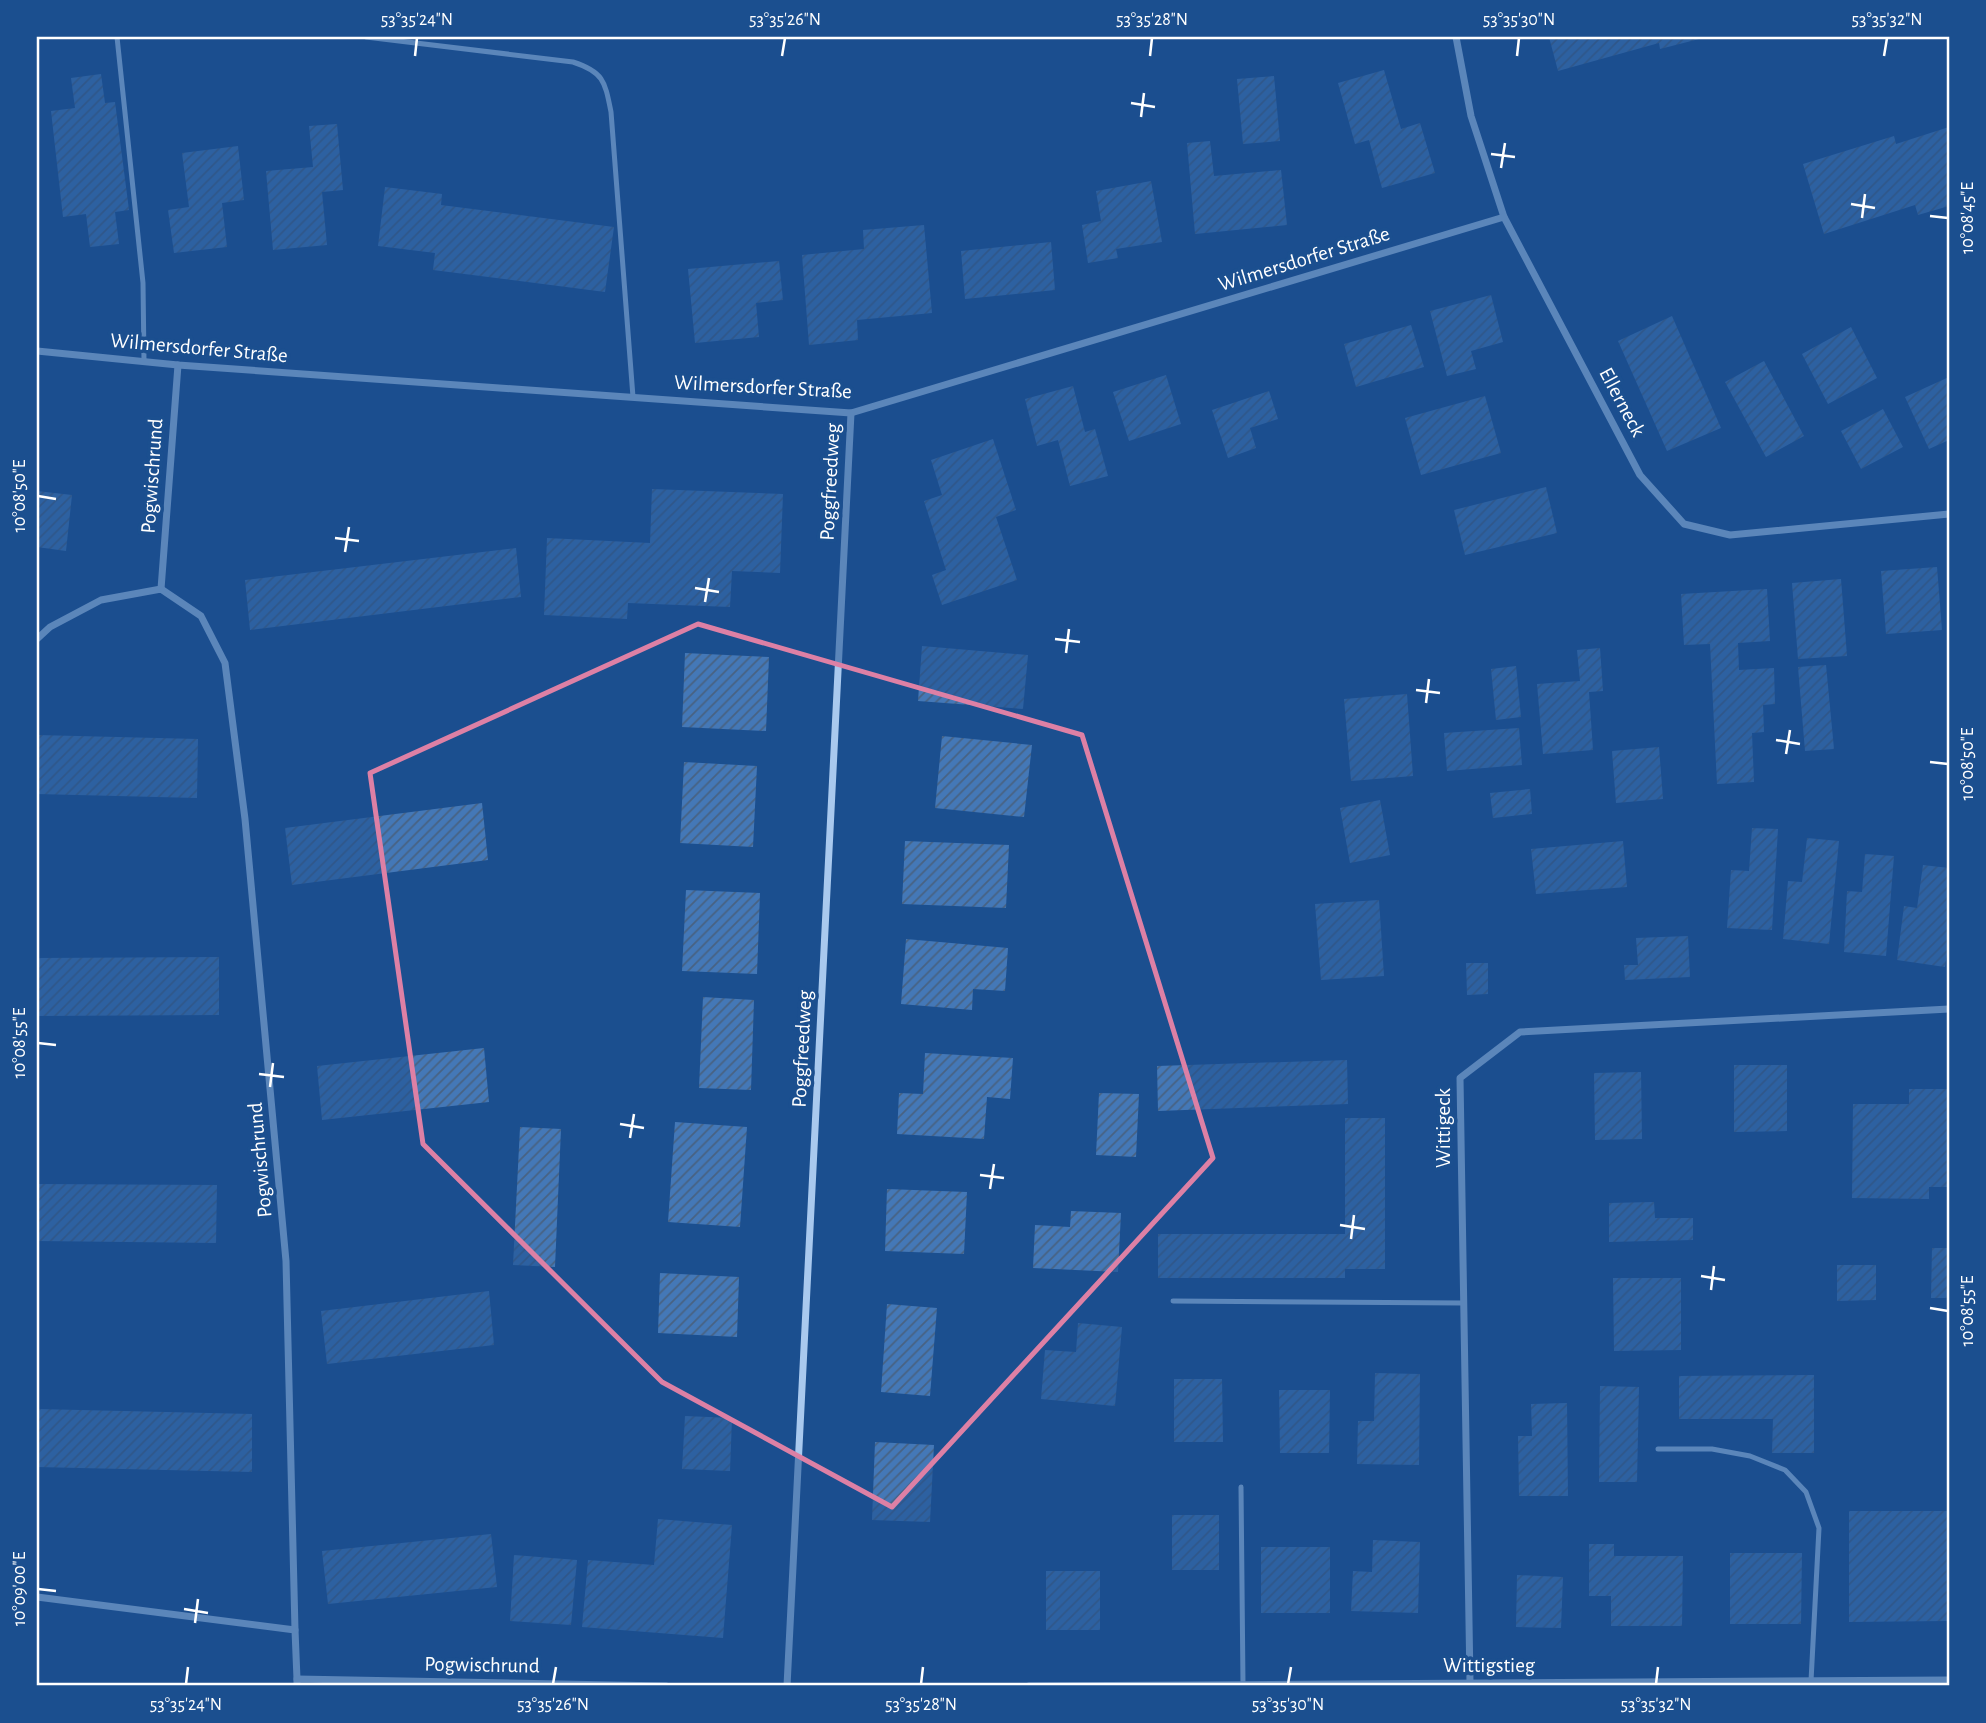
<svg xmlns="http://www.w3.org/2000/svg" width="1986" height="1723" viewBox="0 0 1986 1723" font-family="'Alegreya Sans',sans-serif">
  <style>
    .building { fill: url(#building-hatch) }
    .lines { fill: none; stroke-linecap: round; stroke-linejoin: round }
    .service { stroke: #a9c9ee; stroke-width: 5 }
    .minor { stroke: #a9c9ee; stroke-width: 7 }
    .marked { fill: none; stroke: #dd80a5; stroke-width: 5; stroke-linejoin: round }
    .ticks { fill: none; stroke: #fff; stroke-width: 2.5 }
    .labels { text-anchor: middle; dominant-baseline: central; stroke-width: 7; stroke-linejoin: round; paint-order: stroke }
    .street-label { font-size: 21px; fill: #fff; stroke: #1b4f8f }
    .neatline { fill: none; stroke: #fff; stroke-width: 2.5 }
    .ticks-label { font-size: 18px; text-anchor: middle; fill: #fff }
  </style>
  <defs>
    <pattern id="building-hatch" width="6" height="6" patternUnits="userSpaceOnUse" patternTransform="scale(1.75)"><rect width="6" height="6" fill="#4478b7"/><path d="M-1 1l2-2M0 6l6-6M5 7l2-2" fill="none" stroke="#486282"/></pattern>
  </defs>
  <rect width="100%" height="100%" fill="#1b4f8f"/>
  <!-- building -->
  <g class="building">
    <polygon points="1549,37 1703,37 1703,38 1660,49 1659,43 1558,71"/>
    <polygon points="1384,70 1401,129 1420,123 1435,173 1382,188 1369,140 1355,144 1338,83"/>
    <polygon points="101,74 105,103 115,102 129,210 115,212 119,244 90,247 86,214 63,217 51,111 75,108 71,78"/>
    <polygon points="1274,76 1280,141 1243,144 1237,79"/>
    <polygon points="337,124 343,190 322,192 327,245 273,250 266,171 313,167 309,126"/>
    <polygon points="1949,127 1949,206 1918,215 1915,205 1824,234 1803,164 1894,136 1896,144"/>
    <polygon points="1210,141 1214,176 1281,170 1287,225 1195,234 1187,143"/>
    <polygon points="238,146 244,200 222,203 227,247 174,253 168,210 189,207 182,153"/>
    <polygon points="1151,181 1162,242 1116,249 1118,258 1088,263 1082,225 1101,221 1096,191"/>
    <polygon points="385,187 442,194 441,205 614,227 605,292 433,270 435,253 378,246"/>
    <polygon points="924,225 932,313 857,320 858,340 809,345 802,255 864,249 863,230"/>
    <polygon points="1051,242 1055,290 965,299 961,251"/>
    <polygon points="779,261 783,300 756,303 759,337 695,343 688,269"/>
    <polygon points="1491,295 1503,342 1471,351 1476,369 1447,376 1430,311"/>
    <polygon points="1672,316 1721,428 1667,451 1618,341"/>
    <polygon points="1411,325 1424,367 1356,387 1344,344"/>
    <polygon points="1851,327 1877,378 1828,404 1802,354"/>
    <polygon points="1764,361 1804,436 1766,457 1725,382"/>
    <polygon points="1166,375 1181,424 1129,441 1113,392"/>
    <polygon points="1949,377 1949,440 1929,449 1905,397"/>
    <polygon points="1073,386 1085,432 1095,429 1108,476 1070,486 1058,440 1037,446 1025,399"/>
    <polygon points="1269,391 1278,419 1250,428 1256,448 1228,458 1212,410"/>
    <polygon points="1485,396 1501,453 1421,475 1405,418"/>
    <polygon points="1883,409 1903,447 1861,469 1841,431"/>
    <polygon points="993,439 1016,510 996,517 1017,580 942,605 932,575 946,570 924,501 942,495 931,460"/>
    <polygon points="1546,487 1557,533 1465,555 1454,510"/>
    <polygon points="652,489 783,494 780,573 732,571 730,607 628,603 627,619 544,615 547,538 650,543"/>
    <polygon points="37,491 72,495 66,551 37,547"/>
    <polygon points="516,548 521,597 250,630 245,580"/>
    <polygon points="1937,567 1942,630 1886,634 1881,571"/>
    <polygon points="1841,579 1847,656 1798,659 1792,583"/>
    <polygon points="1767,589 1770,641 1738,643 1739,670 1774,668 1775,704 1763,705 1764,732 1752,733 1754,782 1717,784 1710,644 1684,645 1681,594"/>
    <polygon points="922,646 1028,655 1023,709 918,701"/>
    <polygon points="1600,648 1603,691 1589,692 1593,750 1543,754 1537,684 1580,681 1577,650"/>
    <polygon points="685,653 769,657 766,731 682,727"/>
    <polygon points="1826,665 1834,749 1805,751 1798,667"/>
    <polygon points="1516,666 1521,717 1496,720 1491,669"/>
    <polygon points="1407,694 1413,776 1351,781 1344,699"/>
    <polygon points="1519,728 1522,765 1447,771 1444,733"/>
    <polygon points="37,735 198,739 197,798 37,794"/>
    <polygon points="942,736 1032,745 1024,817 935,808"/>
    <polygon points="1659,747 1663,799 1616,803 1612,751"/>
    <polygon points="684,762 757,766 753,847 680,843"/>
    <polygon points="1530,789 1532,814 1493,818 1490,793"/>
    <polygon points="1380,800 1390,855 1350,863 1340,808"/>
    <polygon points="482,803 488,860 292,885 285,828"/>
    <polygon points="1752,828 1778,829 1772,930 1727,928 1731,870 1749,871"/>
    <polygon points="1807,838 1839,841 1829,944 1783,939 1788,881 1802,882"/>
    <polygon points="905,841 1009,845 1006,908 902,904"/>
    <polygon points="1623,841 1627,887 1536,894 1531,849"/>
    <polygon points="1865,854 1894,856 1886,956 1844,952 1847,891 1862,892"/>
    <polygon points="1923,865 1949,868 1949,939 1945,967 1897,960 1904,906 1917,908"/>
    <polygon points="686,890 760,893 757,974 682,971"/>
    <polygon points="1379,900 1384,976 1321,980 1315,904"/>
    <polygon points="1688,936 1690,977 1625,980 1624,965 1638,965 1636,938"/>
    <polygon points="906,939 1008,948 1005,991 973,989 972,1010 901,1004"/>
    <polygon points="219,957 219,1015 37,1016 37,958"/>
    <polygon points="1466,963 1488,963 1488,994 1467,995"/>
    <polygon points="703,997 754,1000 751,1090 699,1088"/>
    <polygon points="484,1048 489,1102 322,1120 317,1066"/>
    <polygon points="925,1053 1013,1058 1010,1099 987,1097 984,1139 897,1134 899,1093 923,1094"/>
    <polygon points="1347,1060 1348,1104 1158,1111 1157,1066"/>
    <polygon points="1734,1065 1787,1065 1787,1131 1734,1132"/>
    <polygon points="1641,1072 1642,1139 1595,1140 1594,1073"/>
    <polygon points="1909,1089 1949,1089 1949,1187 1929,1187 1929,1199 1852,1198 1853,1104 1909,1104"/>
    <polygon points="1099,1093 1139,1094 1136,1157 1096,1155"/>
    <polygon points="1345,1118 1385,1118 1385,1269 1345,1269 1345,1278 1158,1278 1158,1234 1345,1234"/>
    <polygon points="675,1122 747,1127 740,1227 668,1222"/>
    <polygon points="520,1127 561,1129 555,1267 513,1265"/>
    <polygon points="37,1184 217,1185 216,1243 37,1241"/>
    <polygon points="887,1189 967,1192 964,1254 885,1251"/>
    <polygon points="1654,1202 1655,1218 1693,1218 1693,1240 1609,1242 1609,1203"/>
    <polygon points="1071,1211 1121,1213 1118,1272 1033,1268 1035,1225 1070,1227"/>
    <polygon points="1932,1248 1949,1248 1949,1298 1931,1298"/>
    <polygon points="1837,1265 1876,1265 1876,1300 1837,1301"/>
    <polygon points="660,1273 739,1277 737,1337 658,1333"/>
    <polygon points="1613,1278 1681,1278 1681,1350 1614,1351"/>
    <polygon points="489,1291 494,1345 327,1364 321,1311"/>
    <polygon points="887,1304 937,1308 930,1396 881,1392"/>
    <polygon points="1078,1323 1122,1327 1115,1406 1041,1399 1045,1350 1076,1352"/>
    <polygon points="1375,1373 1420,1374 1419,1465 1357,1464 1358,1421 1374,1421"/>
    <polygon points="1814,1375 1814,1453 1772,1453 1773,1419 1679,1419 1679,1376"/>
    <polygon points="1174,1379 1222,1379 1223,1442 1174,1442"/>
    <polygon points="1600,1386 1639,1387 1637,1482 1599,1482"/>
    <polygon points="1279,1390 1330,1390 1329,1453 1280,1453"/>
    <polygon points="1567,1403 1568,1496 1519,1496 1518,1436 1532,1436 1531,1404"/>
    <polygon points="37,1409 252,1414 252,1472 37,1467"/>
    <polygon points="685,1416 732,1418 730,1471 682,1469"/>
    <polygon points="875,1442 934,1445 930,1522 872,1520"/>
    <polygon points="1849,1511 1947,1511 1947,1621 1849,1622"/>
    <rect x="1172" y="1515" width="47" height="55"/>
    <polygon points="658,1519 732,1525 723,1638 582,1627 588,1560 654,1565"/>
    <polygon points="491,1534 497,1587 328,1604 322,1551"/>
    <polygon points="1373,1540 1420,1542 1418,1613 1351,1611 1353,1571 1372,1572"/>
    <polygon points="1589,1544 1614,1544 1614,1556 1683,1556 1682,1626 1611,1626 1611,1596 1589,1596"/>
    <rect x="1261" y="1547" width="69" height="66"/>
    <polygon points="1730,1553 1802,1553 1801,1624 1730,1624"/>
    <polygon points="514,1555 577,1560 571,1625 510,1621"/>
    <rect x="1046" y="1571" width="54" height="59"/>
    <polygon points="1517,1575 1563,1577 1561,1628 1516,1627"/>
  </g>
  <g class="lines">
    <!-- service -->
    <g class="service">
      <polyline points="117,37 143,283 144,361"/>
      <path d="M366 37 573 62C604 72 605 82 611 112L633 397"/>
      <polyline points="1173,1301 1463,1303"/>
      <polyline points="1658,1449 1712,1449 1750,1456 1785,1470 1806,1492 1819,1528 1811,1681"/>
      <polyline points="1241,1487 1243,1684"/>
    </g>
    <!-- minor -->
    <g class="minor">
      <polyline points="1456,37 1471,116 1504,217 1640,475 1684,524 1730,535 1949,514"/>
      <polyline points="37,351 178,365 851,413 1504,217"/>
      <polyline points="161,589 178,365"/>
      <polyline points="37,639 50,627 101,600 161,589 201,616 225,663 245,819 286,1261 295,1630"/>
      <polyline points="37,1597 295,1630 297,1679"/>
      <polyline points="1470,1682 1460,1078 1520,1032 1949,1009"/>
      <polyline points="297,1686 297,1679 666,1686"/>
      <polyline points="787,1686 851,413"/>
      <polyline points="1029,1686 1949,1680"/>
    </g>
  </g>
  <!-- marked area -->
  <path d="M0 0H1986V1723H0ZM698 624 1082 735 1213 1158 892 1507 662 1382 423 1144 370 773Z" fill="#1b4f8f" fill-opacity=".55" fill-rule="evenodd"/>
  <path class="marked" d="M698 624 1082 735 1213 1158 892 1507 662 1382 423 1144 370 773Z"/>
  <!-- ticks -->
  <path class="ticks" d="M415 56 417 38M782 56 785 38M1150 56 1152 38M1517 56 1519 38M1884 56 1887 38M1131 103 1155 107M1141 117 1144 93M1491 154 1515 157M1501 168 1505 143M1851 204 1875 208M1930 216 1948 218M1862 218 1865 194M38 496 56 499M335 538 359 541M345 552 349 527M695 588 719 592M705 602 709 578M1055 639 1080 642M1066 653 1069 629M1416 690 1440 693M1426 703 1429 679M1776 740 1800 744M1786 754 1790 730M1930 762 1948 764M38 1043 56 1045M259 1074 284 1077M270 1087 273 1063M620 1124 644 1128M630 1138 634 1114M980 1175 1004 1178M990 1189 994 1164M1340 1225 1365 1229M1351 1239 1354 1215M1701 1276 1725 1280M1711 1290 1714 1266M1930 1308 1948 1311M38 1589 56 1591M184 1609 208 1613M195 1623 198 1599M186 1684 188 1667M553 1684 556 1667M921 1684 923 1667M1288 1684 1291 1667M1656 1684 1658 1667"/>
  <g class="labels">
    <!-- street labels -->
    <g class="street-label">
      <text transform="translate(1304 259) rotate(-17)">Wilmersdorfer Straße</text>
      <text transform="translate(199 348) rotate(5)">Wilmersdorfer Straße</text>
      <text transform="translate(763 387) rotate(3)">Wilmersdorfer Straße</text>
      <text transform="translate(1622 402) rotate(62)">Ellerneck</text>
      <text transform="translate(152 476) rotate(-86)">Pogwischrund</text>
      <text transform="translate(830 482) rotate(-87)">Poggfreedweg</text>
      <text transform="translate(802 1049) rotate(-87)">Poggfreedweg</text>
      <text transform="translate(1443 1128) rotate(-90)">Wittigeck</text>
      <text transform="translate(260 1160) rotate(-95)">Pogwischrund</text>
      <text transform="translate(482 1665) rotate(1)">Pogwischrund</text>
      <text x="1489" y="1665">Wittigstieg</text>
    </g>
  </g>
  <!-- border -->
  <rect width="1986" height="1723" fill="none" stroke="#1b4f8f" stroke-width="77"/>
  <rect x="38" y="38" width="1910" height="1646" class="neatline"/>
  <g class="ticks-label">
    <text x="417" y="25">53°35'24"N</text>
    <text x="785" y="25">53°35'26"N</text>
    <text x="1152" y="25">53°35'28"N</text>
    <text x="1519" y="25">53°35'30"N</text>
    <text x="1887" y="25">53°35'32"N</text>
    <text transform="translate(1967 218) rotate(-90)" y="6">10°08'45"E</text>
    <text transform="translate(19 496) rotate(-90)" y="6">10°08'50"E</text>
    <text transform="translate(1967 764) rotate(-90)" y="6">10°08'50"E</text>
    <text transform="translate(19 1043) rotate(-90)" y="6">10°08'55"E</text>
    <text transform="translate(1967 1311) rotate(-90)" y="6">10°08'55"E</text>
    <text transform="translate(19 1589) rotate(-90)" y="6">10°09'00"E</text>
    <text x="186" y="1710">53°35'24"N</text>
    <text x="553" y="1710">53°35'26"N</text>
    <text x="921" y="1710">53°35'28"N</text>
    <text x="1288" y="1710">53°35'30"N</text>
    <text x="1656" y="1710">53°35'32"N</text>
  </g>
</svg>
